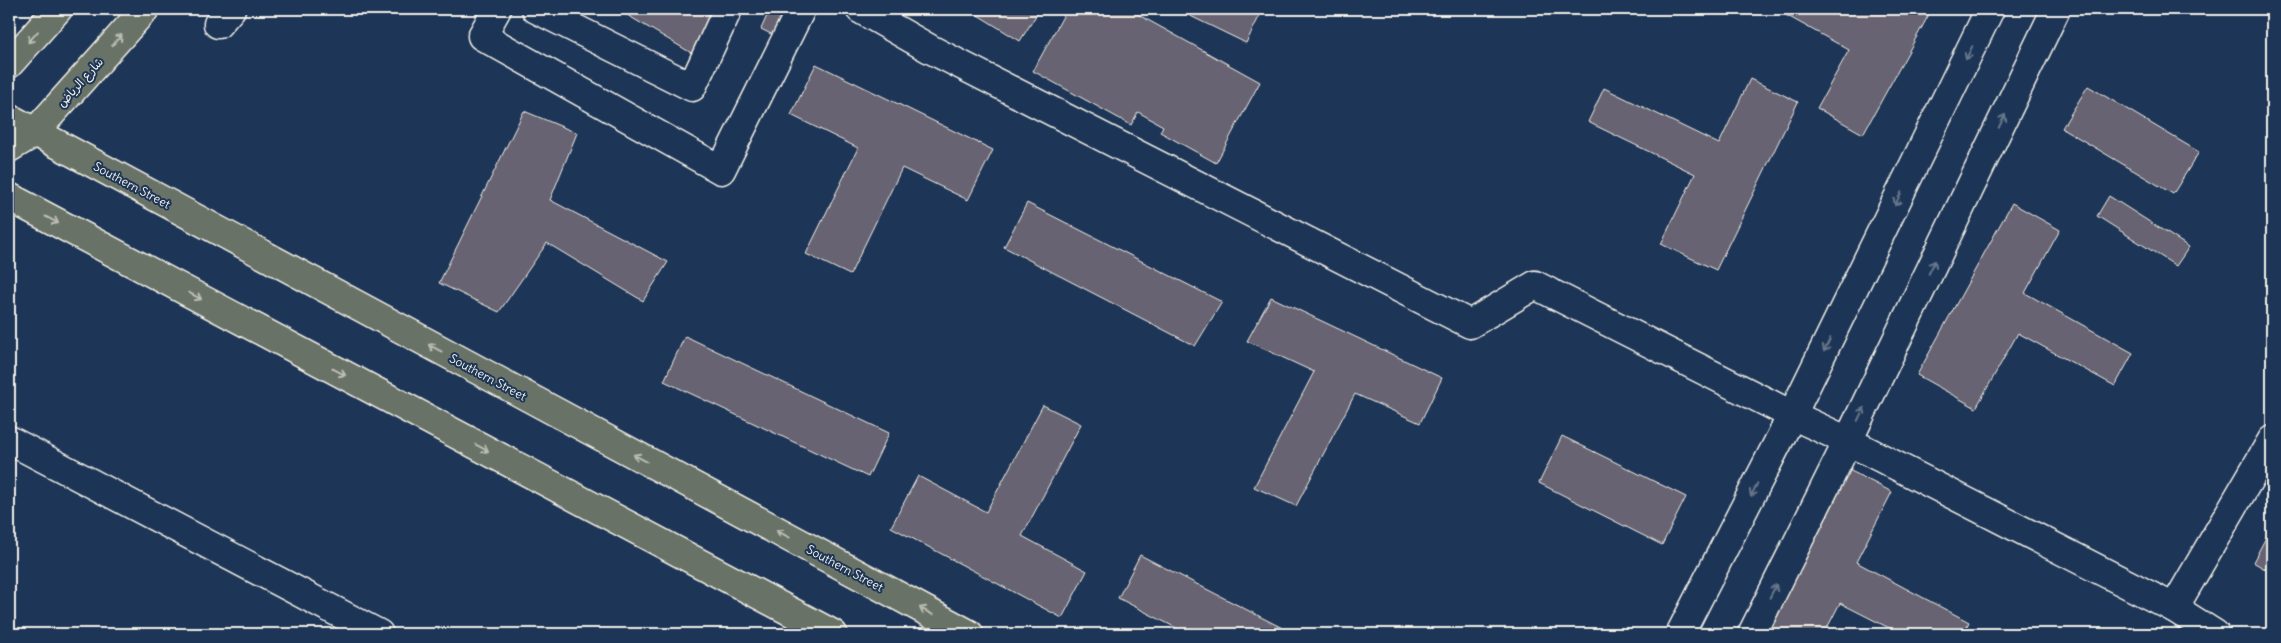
<svg xmlns="http://www.w3.org/2000/svg" width="2281" height="643" viewBox="0 0 2281 643" font-family="Delius,'Playpen Sans Arabic',sans-serif">
  <style>
    .building { fill: #676472; stroke: #f4f1e8 }
    .lines { fill: none; stroke-linecap: round; stroke-linejoin: round }
    .minor-casing { stroke: #f4f1e8; stroke-width: 31 }
    .major-casing { stroke: #f4f1e8; stroke-width: 31 }
    .minor { stroke: #1d3557; stroke-width: 28 }
    .major { stroke: #697266; stroke-width: 28 }
    .oneway { stroke: #bcbeb4 }
    .oneway2 { stroke: #68778a }
    .labels { text-anchor: middle; dominant-baseline: central; stroke-width: 4; stroke-linejoin: round; paint-order: stroke }
    .street-label { font-size: 12px; fill: #f4f1e8; stroke: #1d3557 }
  </style>
  <rect width="100%" height="100%" fill="#1d3557"/>
  <filter id="ink" filterUnits="userSpaceOnUse"><feTurbulence type="fractalNoise" baseFrequency=".02" numOctaves="2"/><feDisplacementMap in="SourceGraphic" scale="10" xChannelSelector="R" yChannelSelector="G"/><feConvolveMatrix kernelMatrix="1 2 1 2 8 2 1 2 1" color-interpolation-filters="sRGB"/></filter>
  <g filter="url(#ink)">
    <!-- building -->
    <g class="building">
      <polygon points="617,9 713,9 718,12 693,54"/>
      <polygon points="770,9 786,9 795,13 783,40 761,29"/>
      <polygon points="968,9 1040,9 1020,41"/>
      <polygon points="1067,9 1128,9 1260,82 1216,163 1160,132 1163,126 1138,112 1131,125 1033,71"/>
      <polygon points="1176,9 1263,9 1246,43"/>
      <polygon points="1775,9 1932,9 1863,134 1817,108 1849,50"/>
      <polygon points="816,64 993,150 968,200 902,168 850,275 806,254 858,148 791,115"/>
      <polygon points="1750,79 1798,102 1716,270 1661,244 1695,174 1588,122 1604,88 1719,144"/>
      <polygon points="2088,86 2199,152 2173,194 2062,128"/>
      <polygon points="524,111 577,133 550,200 668,262 643,301 547,243 499,312 439,283"/>
      <polygon points="2109,196 2189,247 2176,266 2097,216"/>
      <polygon points="1027,203 1222,302 1195,346 1004,247"/>
      <polygon points="2012,203 2060,230 2025,293 2133,353 2115,386 2018,333 1976,408 1917,375"/>
      <polygon points="1271,297 1442,378 1420,423 1355,394 1296,506 1254,487 1314,372 1247,341"/>
      <polygon points="685,336 889,433 868,477 664,381"/>
      <polygon points="1043,405 1081,424 1022,536 1087,571 1062,618 891,527 918,476 986,512"/>
      <polygon points="1562,436 1686,497 1662,545 1539,483"/>
      <polygon points="1849,470 1892,492 1856,562 1969,622 1963,634 1901,634 1840,603 1824,634 1764,634"/>
      <polygon points="2272,526 2272,573 2253,562"/>
      <polygon points="1140,555 1294,634 1188,634 1118,598"/>
    </g>
    <g class="lines">
      <defs>
        <g id="minor">
          <polyline points="497,9 482,36 721,170 801,9"/>
          <polyline points="536,9 692,87 728,9"/>
          <polyline points="860,9 930,49 1470,324 1535,285 1792,415 1848,441 2174,608 2272,440"/>
          <polyline points="218,24 231,9"/>
          <polyline points="9,440 379,634"/>
          <polyline points="2174,608 2215,634"/>
          <polyline points="1680,634 1792,415 1990,9"/>
          <polyline points="1752,634 1848,441 2056,9"/>
        </g>
        <g id="major">
          <polyline points="9,64 58,9"/>
          <polyline points="9,118 969,634"/>
          <polyline points="9,148 34,133 145,9"/>
          <polyline points="9,197 833,634"/>
        </g>
      </defs>
      <!-- minor casing -->
      <use href="#minor" class="minor-casing"/>
      <!-- major casing -->
      <use href="#major" class="major-casing"/>
      <!-- minor -->
      <use href="#minor" class="minor"/>
      <!-- major -->
      <use href="#major" class="major"/>
    </g>
    <!-- one-way arrows -->
    <defs><path id="oneway-shaft" d="M-6 0H5M1.5-3L5.5 0L1.5 3" fill="none" stroke-width="1.6" stroke-linecap="round" stroke-linejoin="round" transform="scale(1.25)"/></defs>
    <g class="oneway">
      <use href="#oneway-shaft" transform="translate(33 37) rotate(131)"/>
      <use href="#oneway-shaft" transform="translate(117 40) rotate(-48)"/>
      <use href="#oneway-shaft" transform="translate(52 220) rotate(28)"/>
      <use href="#oneway-shaft" transform="translate(195 296) rotate(28)"/>
      <use href="#oneway-shaft" transform="translate(435 348) rotate(-152)"/>
      <use href="#oneway-shaft" transform="translate(339 372) rotate(28)"/>
      <use href="#oneway-shaft" transform="translate(482 448) rotate(28)"/>
      <use href="#oneway-shaft" transform="translate(640 458) rotate(-152)"/>
      <use href="#oneway-shaft" transform="translate(783 534) rotate(-152)"/>
      <use href="#oneway-shaft" transform="translate(926 611) rotate(-152)"/>
    </g>
    <g class="oneway2">
      <use href="#oneway-shaft" transform="translate(1969 53) rotate(116)"/>
      <use href="#oneway-shaft" transform="translate(2002 121) rotate(-64)"/>
      <use href="#oneway-shaft" transform="translate(1898 199) rotate(116)"/>
      <use href="#oneway-shaft" transform="translate(1932 267) rotate(-64)"/>
      <use href="#oneway-shaft" transform="translate(1827 345) rotate(116)"/>
      <use href="#oneway-shaft" transform="translate(1861 414) rotate(-64)"/>
      <use href="#oneway-shaft" transform="translate(1754 490) rotate(117)"/>
      <use href="#oneway-shaft" transform="translate(1773 591) rotate(-63)"/>
    </g>
  </g>
  <g class="labels">
    <!-- street labels -->
    <g class="street-label">
      <text transform="translate(80 82) rotate(-48)">شارع الرياض</text>
      <text transform="translate(132 185) rotate(28)">Southern Street</text>
      <text transform="translate(488 377) rotate(28)">Southern Street</text>
      <text transform="translate(845 568) rotate(28)">Southern Street</text>
    </g>
  </g>
  <!-- margin -->
  <rect width="2281" height="643" fill="none" stroke="#1d3557" stroke-width="30"/>
  <rect x="15" y="15" width="2251" height="613" fill="none" stroke="#f4f1e8" stroke-width="2" filter="url(#ink)"/>
</svg>
